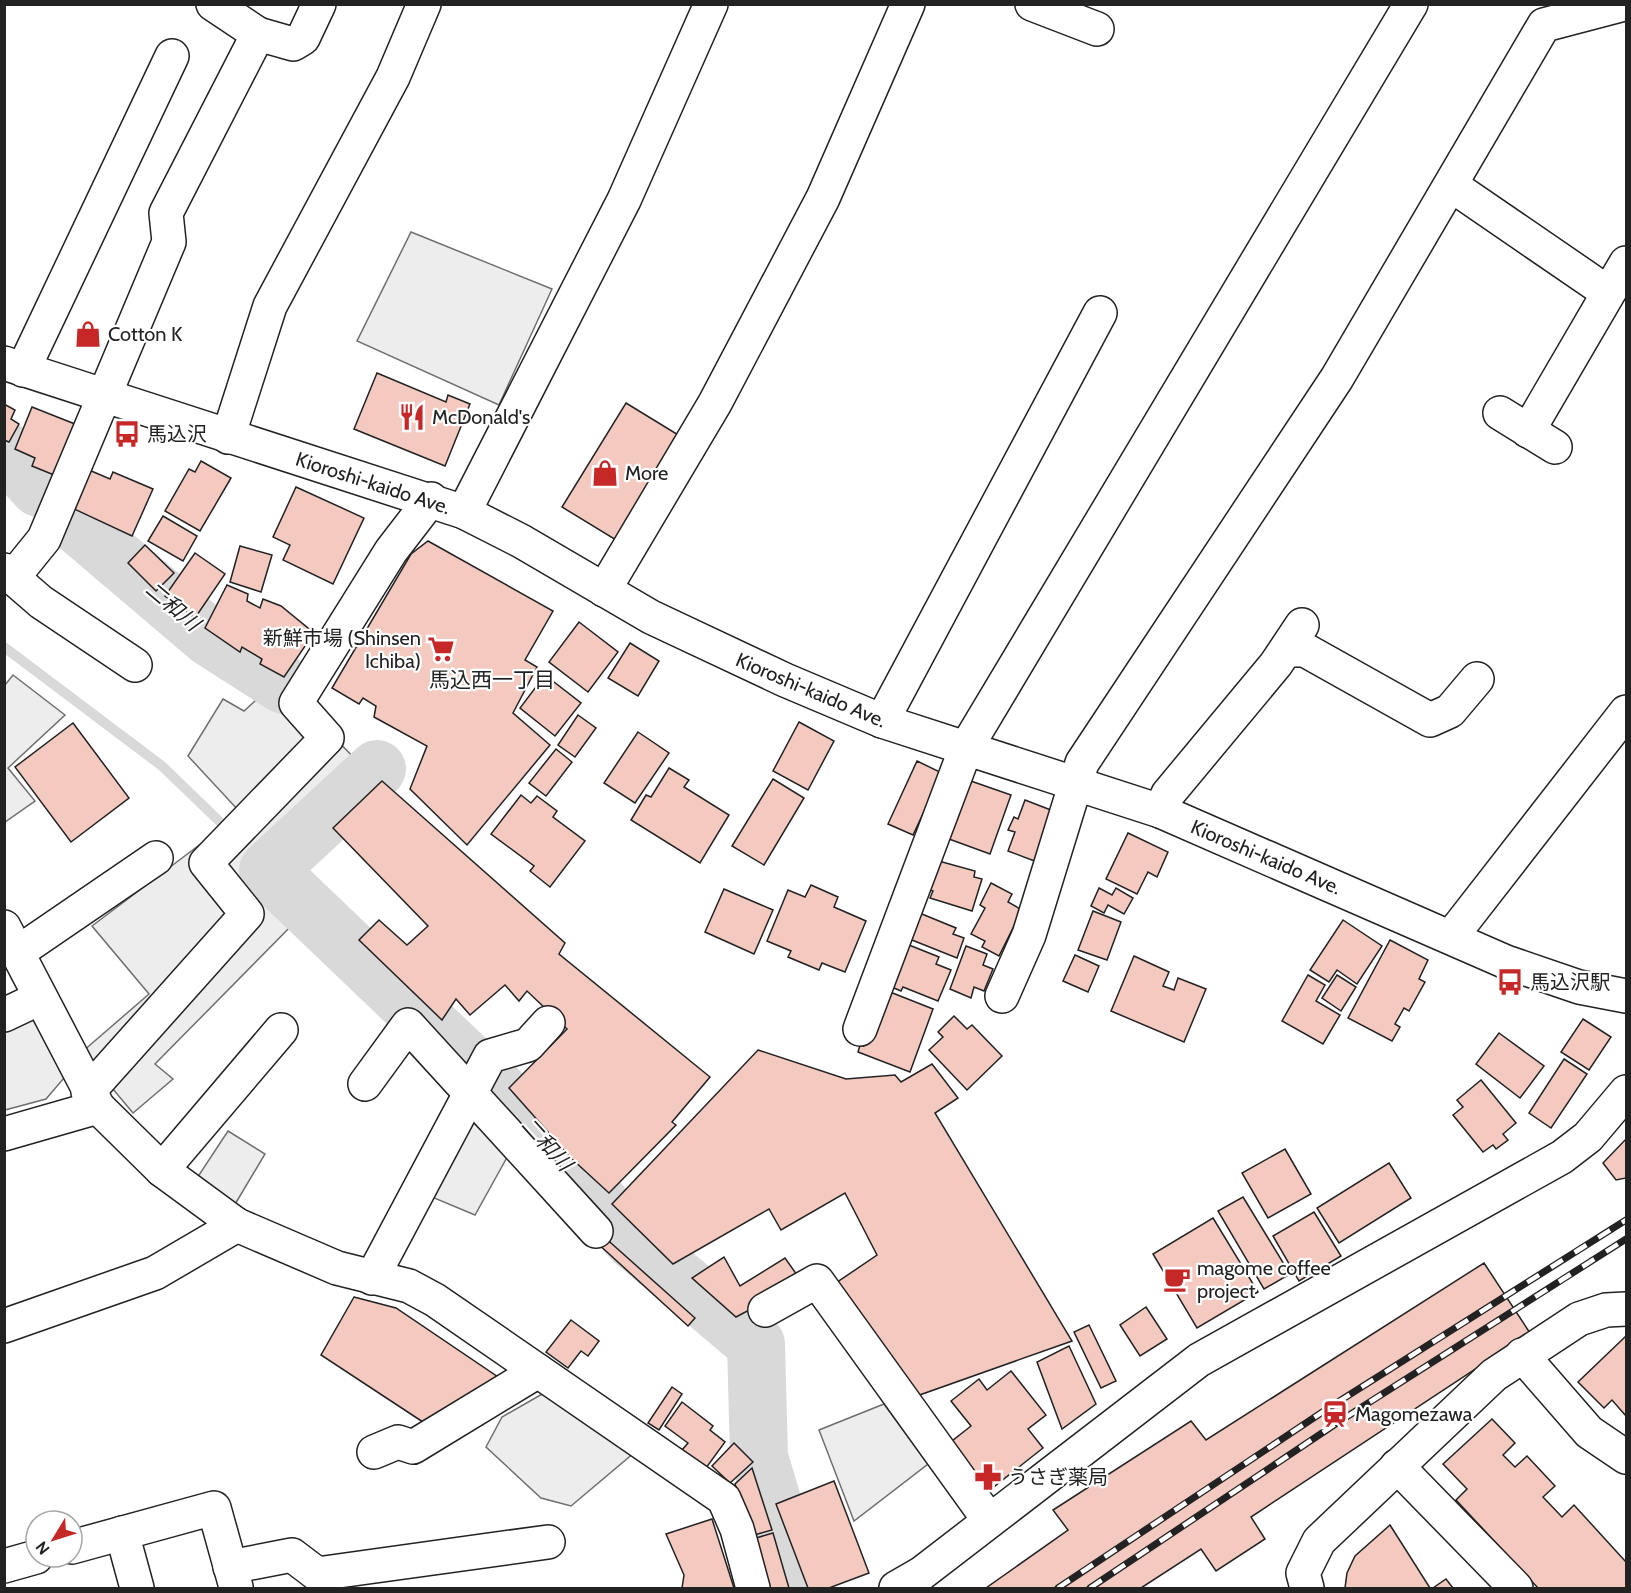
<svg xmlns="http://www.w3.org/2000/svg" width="1631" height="1593" viewBox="0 0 1631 1593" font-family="Cabin,'Noto Sans JP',sans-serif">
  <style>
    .parking { fill: #ededed; stroke: #6f6f6f; stroke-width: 1.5 }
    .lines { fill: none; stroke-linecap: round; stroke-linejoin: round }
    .stream { stroke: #d9d9d9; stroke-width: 10 }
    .river { stroke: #d9d9d9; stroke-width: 58 }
    .building { fill: #f3c9c0; stroke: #222; stroke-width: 1.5 }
    .minor-casing { stroke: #222; stroke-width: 36 }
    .major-casing { stroke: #222; stroke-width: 36 }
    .minor { stroke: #fff; stroke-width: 33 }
    .major { stroke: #fff; stroke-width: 33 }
    .rail-casing { stroke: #222; stroke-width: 7 }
    .rail { stroke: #fff; stroke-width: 4.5; stroke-dasharray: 14; stroke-linecap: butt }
    .labels { text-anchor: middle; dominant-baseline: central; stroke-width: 4.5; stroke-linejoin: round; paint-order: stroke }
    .poi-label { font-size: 20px; fill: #222; stroke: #fff; text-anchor: start }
    .street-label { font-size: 20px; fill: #222; stroke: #fff }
    .water-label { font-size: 21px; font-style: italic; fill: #222; stroke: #fff }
    .neighbourhood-label { font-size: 21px; fill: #222; stroke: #fff }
  </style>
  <rect width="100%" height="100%" fill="#fff"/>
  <!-- parking -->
  <g class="parking">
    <polygon points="411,232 552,289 499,405 357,341"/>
    <polygon points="13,675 65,715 8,768 35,801 5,822 5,685"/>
    <polygon points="223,699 244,711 256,700 319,722 367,771 257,875 297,920 155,1064 173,1079 133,1113 82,1052 149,994 92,926 231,821 239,811 188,756"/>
    <polygon points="33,1015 64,1078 46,1099 5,1110 5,1030"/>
    <polygon points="471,1113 510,1152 475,1215 427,1195"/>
    <polygon points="228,1131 265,1154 231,1211 195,1181"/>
    <polygon points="544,1393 635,1452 571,1506 541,1498 486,1447 502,1417"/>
    <polygon points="884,1404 928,1464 854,1521 819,1430"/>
  </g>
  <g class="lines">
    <!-- stream -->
    <polyline class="stream" points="4,647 162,766 219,821"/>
    <!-- river -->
    <g class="river">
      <polyline points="4,450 39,488"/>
      <polyline points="68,517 209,637 284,685"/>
      <polyline points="377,769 268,870 498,1090 634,1241 756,1344 759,1457 798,1588"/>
    </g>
  </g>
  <!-- building -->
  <g class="building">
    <polygon points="377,373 446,402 448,395 470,404 445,466 354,429"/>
    <polygon points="626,403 680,436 616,540 562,507"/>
    <polygon points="4,404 15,410 11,419 19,424 9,442 4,440"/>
    <polygon points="32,407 80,426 59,477 32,466 35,458 15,449"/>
    <polygon points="201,461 231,478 200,531 165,511 189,469 195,472"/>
    <polygon points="89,470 110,479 113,472 153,489 132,536 72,508"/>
    <polygon points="296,487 364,518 333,584 283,560 290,545 273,537"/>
    <polygon points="163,516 197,536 183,561 148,541"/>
    <polygon points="428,541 553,611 525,660 537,667 513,713 550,745 467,845 410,789 427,746 374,717 376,706 363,698 359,704 332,688 411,554"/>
    <polygon points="145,545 174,573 156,591 128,563"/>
    <polygon points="240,546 272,555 261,592 230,582"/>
    <polygon points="195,553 225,574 195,618 165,596"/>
    <polygon points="227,585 248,594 247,601 260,608 263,599 281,606 314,633 284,677 260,664 262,659 242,647 240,652 205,628"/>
    <polygon points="579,622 618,652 588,692 549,662"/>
    <polygon points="630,643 659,661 638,696 608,678"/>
    <polygon points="545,675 581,703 555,736 520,708"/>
    <polygon points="578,715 596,728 575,757 558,745"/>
    <polygon points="799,722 834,741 808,790 773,771"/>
    <polygon points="73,723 129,798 71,842 15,767"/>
    <polygon points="638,732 669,753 635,803 604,783"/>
    <polygon points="556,749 572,762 546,796 529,783"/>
    <polygon points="917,761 942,773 913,835 888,824"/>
    <polygon points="669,768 689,780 684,787 729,815 700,863 631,820 646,795 651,797"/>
    <polygon points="773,779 804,798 764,865 732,846"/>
    <polygon points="968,780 1011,795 990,854 949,839"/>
    <polygon points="382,781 565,943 559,954 710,1077 672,1122 676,1125 609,1193 572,1159 509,1088 567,1029 527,991 519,1001 505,985 470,1015 456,999 442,1020 359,940 379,920 407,945 428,926 333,828"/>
    <polygon points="521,795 531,803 537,796 557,811 553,817 585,841 550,887 530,871 534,866 491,834"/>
    <polygon points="1025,800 1056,812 1037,862 1008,851 1015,832 1008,830 1014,817 1018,819"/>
    <polygon points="1128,833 1168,852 1157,877 1148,872 1137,894 1106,879"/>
    <polygon points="935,860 975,871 974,877 982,879 972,911 930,898 933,891 927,889"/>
    <polygon points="991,883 1012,894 1008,902 1022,910 999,956 982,947 985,941 971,934 985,908 980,905"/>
    <polygon points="811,885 838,897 834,907 866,921 845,972 822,963 819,970 788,957 791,951 767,941 788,890 805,897"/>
    <polygon points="1099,888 1112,895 1116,888 1133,898 1124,914 1108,905 1104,913 1091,906"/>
    <polygon points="724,889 773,910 754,954 705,932"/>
    <polygon points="1093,911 1121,922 1107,960 1078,950"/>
    <polygon points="917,912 956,928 953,934 964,938 957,958 907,938"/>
    <polygon points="1343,920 1382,946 1357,984 1337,970 1329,982 1310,970"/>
    <polygon points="1390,940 1428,960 1419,979 1425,982 1409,1011 1404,1008 1395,1024 1400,1027 1392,1041 1348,1018"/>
    <polygon points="904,943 939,957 936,964 951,970 938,1001 903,987 901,991 887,985"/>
    <polygon points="966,946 987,954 983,965 993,969 984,991 974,987 971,998 950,989"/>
    <polygon points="1075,955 1099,966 1088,992 1063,981"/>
    <polygon points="1134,956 1169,972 1163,986 1174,990 1178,978 1206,989 1184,1042 1111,1011"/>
    <polygon points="1308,975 1325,985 1316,1001 1340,1015 1323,1044 1282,1021"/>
    <polygon points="1337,975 1356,987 1341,1011 1322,998"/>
    <polygon points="885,990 933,1009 910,1072 858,1052 860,1045 863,1046"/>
    <polygon points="954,1016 967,1029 972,1025 1002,1056 967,1090 929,1050 943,1037 938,1032"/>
    <polygon points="1583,1019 1611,1037 1589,1070 1561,1052"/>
    <polygon points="1499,1033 1544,1066 1520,1098 1476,1064"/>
    <polygon points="758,1050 846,1079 895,1075 901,1082 932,1064 958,1098 935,1113 1072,1341 911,1398 833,1285 877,1255 845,1193 781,1230 769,1209 673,1264 612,1204"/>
    <polygon points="1564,1059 1587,1074 1551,1128 1529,1113"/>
    <polygon points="1481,1080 1516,1123 1503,1134 1508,1140 1496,1149 1493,1145 1483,1152 1453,1115 1463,1107 1457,1100"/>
    <polygon points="1626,1139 1626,1178 1616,1180 1603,1163"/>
    <polygon points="1285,1149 1311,1194 1268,1218 1242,1173"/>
    <polygon points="1389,1163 1411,1198 1339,1243 1317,1208"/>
    <polygon points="1243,1197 1290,1274 1264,1289 1218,1211"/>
    <polygon points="1314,1212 1341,1256 1299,1281 1273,1236"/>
    <polygon points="1213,1218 1258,1292 1197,1328 1153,1254"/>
    <polygon points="602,1235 695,1318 688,1326 596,1242"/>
    <polygon points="724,1257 740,1286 785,1258 802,1282 736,1317 692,1278"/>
    <polygon points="1484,1263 1530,1333 1251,1517 1265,1539 1216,1571 1201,1549 1141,1588 986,1588 1068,1530 1053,1510 1191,1421 1206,1440"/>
    <polygon points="354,1297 396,1308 501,1379 429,1426 321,1355"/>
    <polygon points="1146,1307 1167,1339 1140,1356 1120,1325"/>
    <polygon points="571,1320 599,1341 588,1356 581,1351 568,1368 546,1352"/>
    <polygon points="1089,1325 1116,1381 1101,1388 1074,1332"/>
    <polygon points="1626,1336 1626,1416 1612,1400 1604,1408 1578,1382"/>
    <polygon points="1069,1346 1096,1404 1062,1429 1037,1362"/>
    <polygon points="1011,1371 1046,1415 1028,1429 1043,1448 985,1494 947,1445 971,1426 951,1401 979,1379 987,1390"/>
    <polygon points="672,1387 682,1394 659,1430 648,1423"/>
    <polygon points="682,1402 713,1426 710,1430 725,1442 706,1468 682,1450 688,1443 665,1426"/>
    <polygon points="1492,1419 1515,1443 1503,1455 1515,1467 1527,1456 1555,1486 1543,1497 1562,1517 1574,1505 1626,1562 1626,1588 1538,1588 1456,1500 1467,1489 1443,1464"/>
    <polygon points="734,1443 753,1462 730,1483 712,1466"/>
    <polygon points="752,1468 772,1530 754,1535 735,1484"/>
    <polygon points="834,1481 869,1573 829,1588 808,1588 776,1504"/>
    <polygon points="712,1519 734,1588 682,1588 684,1575 666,1534"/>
    <polygon points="1390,1525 1430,1588 1345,1588 1347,1573 1355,1556"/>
    <polygon points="773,1533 789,1588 770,1588 756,1538"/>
    <polygon points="1446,1579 1453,1588 1433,1588"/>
  </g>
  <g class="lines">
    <defs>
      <g id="minor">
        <polyline points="213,4 258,34"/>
        <polyline points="1032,4 1097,29"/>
        <polyline points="1451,185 1607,292"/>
        <polyline points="23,370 172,56"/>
        <polyline points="1500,413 1555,447"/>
        <polyline points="1528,431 1626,263"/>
        <polyline points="228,437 270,306 393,77 424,4"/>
        <polyline points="464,512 624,200 711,4"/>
        <polyline points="4,570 41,602 135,665"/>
        <polyline points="14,576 44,539 169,242 166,213 258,34 293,44 303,38 319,4"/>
        <polyline points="604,590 715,403 823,198 908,4"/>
        <polyline points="1286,650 1305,650 1430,720 1450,711 1477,679"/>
        <polyline points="882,721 1100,313"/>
        <polyline points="1160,811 1168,794 1276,664 1302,625"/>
        <polyline points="4,927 98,1107 162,1170 237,1225 337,1268 409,1286 435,1300 724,1499 737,1529 753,1588"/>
        <polyline points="1451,937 1626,712"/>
        <polyline points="17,953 156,858"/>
        <polyline points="1002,996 1029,935 1082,763 1337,378 1544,25 1624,4"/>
        <polyline points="4,1015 40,998"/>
        <polyline points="860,1029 966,748 1411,4"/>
        <polyline points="365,1084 408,1025 596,1231"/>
        <polyline points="88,1092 247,914 206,863 327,738 296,703 391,551 431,499"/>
        <polyline points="4,1134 98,1107"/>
        <polyline points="162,1170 281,1030"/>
        <polyline points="372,1278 490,1056 528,1045 548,1023"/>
        <polyline points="765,1310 817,1281 989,1520"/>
        <polyline points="4,1326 155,1273 237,1225"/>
        <polyline points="1522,1355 1589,1432 1626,1457"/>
        <polyline points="374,1452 398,1442 413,1447 538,1371"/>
        <polyline points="1397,1466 1516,1588"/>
        <polyline points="122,1533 137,1588"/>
        <polyline points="72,1547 214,1508 236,1587"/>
        <polyline points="4,1566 36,1557"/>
        <polyline points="230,1567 292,1555 317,1574 548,1542"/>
        <polyline points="896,1588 922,1573 1199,1360 1562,1157 1588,1137 1626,1092"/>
        <polyline points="1307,1588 1303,1573 1319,1541 1494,1375 1579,1319 1606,1310 1626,1309"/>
      </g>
      <polyline id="major" points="4,363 464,512 521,541 651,617 785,680 882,721 1160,811 1506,962 1579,987 1626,996"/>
    </defs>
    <!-- minor casing -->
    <use href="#minor" class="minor-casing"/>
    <!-- major casing -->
    <use href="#major" class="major-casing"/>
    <!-- minor -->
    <use href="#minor" class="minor"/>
    <!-- major -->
    <use href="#major" class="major"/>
    <defs>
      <g id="rail">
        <polyline points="1058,1588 1330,1407 1626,1220"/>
        <polyline points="1090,1588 1340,1421 1626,1239"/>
      </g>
    </defs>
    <!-- rail casing -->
    <use href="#rail" class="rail-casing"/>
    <!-- rail -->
    <use href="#rail" class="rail"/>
  </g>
  <!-- icons -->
  <defs>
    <symbol id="shop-bare" viewBox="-9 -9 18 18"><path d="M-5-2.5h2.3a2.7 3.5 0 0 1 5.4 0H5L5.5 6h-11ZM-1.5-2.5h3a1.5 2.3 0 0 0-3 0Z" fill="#c62828" stroke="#fff" stroke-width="2.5" paint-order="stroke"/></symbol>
    <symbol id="restaurant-bare" viewBox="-9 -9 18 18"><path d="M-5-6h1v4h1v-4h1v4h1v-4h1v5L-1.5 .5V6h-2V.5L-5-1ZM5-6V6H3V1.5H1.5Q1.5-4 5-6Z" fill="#c62828" stroke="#fff" stroke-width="2.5" paint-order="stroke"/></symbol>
    <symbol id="bus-bare" viewBox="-9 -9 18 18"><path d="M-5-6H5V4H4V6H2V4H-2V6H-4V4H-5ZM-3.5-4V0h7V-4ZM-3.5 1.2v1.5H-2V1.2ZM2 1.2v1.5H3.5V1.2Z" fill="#c62828" stroke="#fff" stroke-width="2.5" paint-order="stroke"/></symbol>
    <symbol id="supermarket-bare" viewBox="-9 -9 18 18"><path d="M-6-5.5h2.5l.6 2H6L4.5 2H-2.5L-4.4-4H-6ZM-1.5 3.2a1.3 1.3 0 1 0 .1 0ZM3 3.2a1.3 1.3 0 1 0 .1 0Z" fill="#c62828" stroke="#fff" stroke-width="2.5" paint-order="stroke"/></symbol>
    <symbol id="cafe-bare" viewBox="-9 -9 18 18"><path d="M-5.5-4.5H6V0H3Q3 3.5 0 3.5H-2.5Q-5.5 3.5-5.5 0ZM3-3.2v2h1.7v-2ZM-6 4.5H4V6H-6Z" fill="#c62828" stroke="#fff" stroke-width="2.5" paint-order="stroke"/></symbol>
    <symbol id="station-bare" viewBox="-9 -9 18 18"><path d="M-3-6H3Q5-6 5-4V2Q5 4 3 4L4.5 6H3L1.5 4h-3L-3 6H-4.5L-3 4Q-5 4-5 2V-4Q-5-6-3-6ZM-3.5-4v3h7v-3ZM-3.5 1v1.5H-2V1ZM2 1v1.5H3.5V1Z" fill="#c62828" stroke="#fff" stroke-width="2.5" paint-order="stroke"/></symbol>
    <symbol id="pharmacy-bare" viewBox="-9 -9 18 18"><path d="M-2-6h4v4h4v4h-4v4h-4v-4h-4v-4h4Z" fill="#c62828" stroke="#fff" stroke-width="2.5" paint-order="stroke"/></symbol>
  </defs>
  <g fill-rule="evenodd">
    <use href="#shop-bare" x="69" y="315" width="38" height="38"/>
    <use href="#restaurant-bare" x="393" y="398" width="38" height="38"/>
    <use href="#bus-bare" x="108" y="415" width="38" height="38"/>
    <use href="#shop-bare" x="586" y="454" width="38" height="38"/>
    <use href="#supermarket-bare" x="422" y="630" width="38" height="38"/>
    <use href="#bus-bare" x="1491" y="963" width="38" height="38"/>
    <use href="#cafe-bare" x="1158" y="1260" width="38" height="38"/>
    <use href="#station-bare" x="1316" y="1395" width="38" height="38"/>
    <use href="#pharmacy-bare" x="969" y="1458" width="38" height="38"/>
  </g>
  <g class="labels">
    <!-- poi labels -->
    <g class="poi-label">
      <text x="108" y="334">Cotton K</text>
      <text x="432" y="417">McDonald's</text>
      <text x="147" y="434">馬込沢</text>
      <text x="625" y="473">More</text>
      <text x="421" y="638" text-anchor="end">新鮮市場 (Shinsen<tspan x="421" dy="23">Ichiba)</tspan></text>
      <text x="1530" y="982">馬込沢駅</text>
      <text x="1197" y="1268">magome coffee<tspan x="1197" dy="23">project</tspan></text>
      <text x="1355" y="1414">Magomezawa</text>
      <text x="1008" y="1477">うさぎ薬局</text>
    </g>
    <!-- street labels -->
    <g class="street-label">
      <text transform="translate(373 483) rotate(18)">Kioroshi-kaido Ave.</text>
      <text transform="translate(811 690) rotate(23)">Kioroshi-kaido Ave.</text>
      <text transform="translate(1266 857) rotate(23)">Kioroshi-kaido Ave.</text>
    </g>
    <!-- water labels -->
    <g class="water-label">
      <text transform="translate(173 606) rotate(40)">二和川</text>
      <text transform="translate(547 1144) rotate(48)">二和川</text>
    </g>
    <!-- neighbourhood labels -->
    <g class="neighbourhood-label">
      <text x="492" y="679">馬込西一丁目</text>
    </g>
  </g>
  <!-- border -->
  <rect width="1631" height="1593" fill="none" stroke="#222222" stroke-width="12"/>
  <!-- north arrow -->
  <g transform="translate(54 1539) rotate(232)"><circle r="28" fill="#ffffff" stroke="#a7a7a7" stroke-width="1.5"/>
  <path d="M0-4.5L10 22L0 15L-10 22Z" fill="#c62828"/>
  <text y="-9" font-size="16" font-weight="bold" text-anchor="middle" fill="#222222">N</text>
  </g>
</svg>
